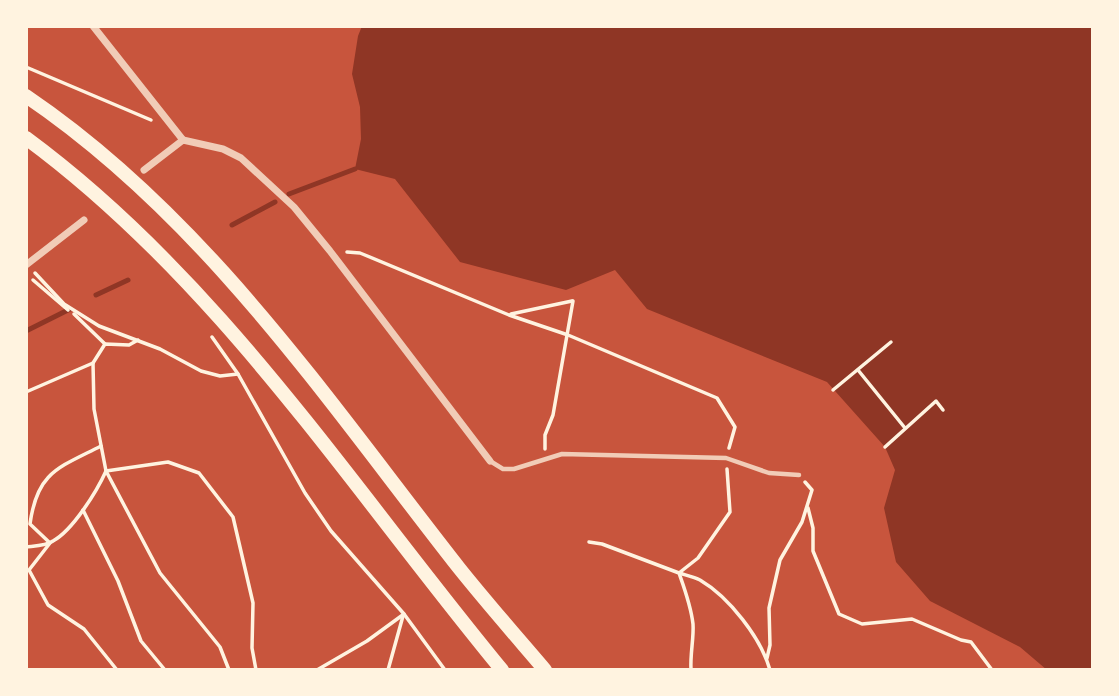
<svg xmlns="http://www.w3.org/2000/svg" width="1119" height="696" viewBox="0 0 1119 696" font-family="'Space Grotesk',sans-serif">
  <style>
    .water { fill: #8f3625 }
    .lines { fill: none; stroke-linecap: round; stroke-linejoin: round }
    .stream { stroke: #8f3625; stroke-width: 5 }
    .path { stroke: #fff3e0; stroke-width: 3.5 }
    .service { stroke: #f1ccb7; stroke-width: 4.5 }
    .minor { stroke: #f1ccb7; stroke-width: 7 }
    .trunk { stroke: #fff3e0; stroke-width: 14 }
  </style>
  <rect width="100%" height="100%" fill="#c8553d"/>
  <!-- water -->
  <polygon class="water" points="362,26 1093,26 1093,670 1047,670 1020,647 930,601 896,562 884,508 895,470 885,447 827,382 647,309 615,270 566,290 460,262 395,179 355,169 361,139 360,107 352,74 358,36"/>
  <g class="lines">
    <!-- stream -->
    <g class="stream">
      <polyline points="289,194 355,169"/>
      <polyline points="232,225 275,202"/>
      <polyline points="96,295 128,280"/>
      <polyline points="26,331 70,309"/>
    </g>
    <!-- path -->
    <g class="path">
      <polyline points="26,67 151,120"/>
      <polyline points="347,252 360,253 509,315 568,335 717,398 735,427 729,448"/>
      <polyline points="35,273 64,304 99,326 160,349 201,371 220,376 238,374"/>
      <polyline points="33,280 68,310"/>
      <polyline points="74,314 105,344"/>
      <polyline points="511,314 572,301"/>
      <polyline points="212,337 238,374 305,493 331,531 404,614 445,670"/>
      <polyline points="93,363 94,409 106,471 160,573 220,647 229,670"/>
      <polyline points="858,370 905,428"/>
      <polyline points="833,390 891,342"/>
      <polyline points="26,392 93,363 105,344 129,345 138,340"/>
      <path d="M101 446C58 468 37 472 30 524L50 543 29 570 48 605 84 629 117 670"/>
      <polyline points="885,447 936,401 943,410"/>
      <polyline points="545,449 545,435 553,415 573,301"/>
      <path d="M727 469 730 512 698 558 679 573C685 575 694 577 700 580 729 597 761 638 770 670"/>
      <polyline points="106,471 168,462 199,473 233,517 253,603 252,648 256,670"/>
      <polyline points="808,508 813,528 813,551 839,614 862,624 912,619 961,640 971,642 992,670"/>
      <polyline points="83,510 118,581 141,641 165,670"/>
      <path d="M589 542 602 544 679 573C685 590 691 606 693 624 694 638 690 654 691 670"/>
      <path d="M26 547C34 546 46 546 53 541 73 530 97 491 106 471"/>
      <polyline points="767,658 770,645 769,608 780,560 802,522 812,490 805,482"/>
      <polyline points="317,670 367,641 404,614"/>
      <polyline points="388,670 403,616"/>
    </g>
    <!-- service -->
    <polyline class="service" points="490,461 503,469 514,469 562,454 726,458 769,473 799,475"/>
    <!-- minor -->
    <g class="minor">
      <polyline points="93,26 183,140"/>
      <polyline points="144,170 183,140 223,149 241,158 294,207 330,251 490,461"/>
      <polyline points="26,265 84,220"/>
    </g>
    <!-- trunk -->
    <g class="trunk">
      <path d="M26 96C206 218 327 400 459 568 487 603 516 636 545 670"/>
      <path d="M26 138C220 281 350 486 502 670"/>
    </g>
  </g>
  <!-- border -->
  <rect width="1119" height="696" fill="none" stroke="#fff3e0" stroke-width="56"/>
</svg>
